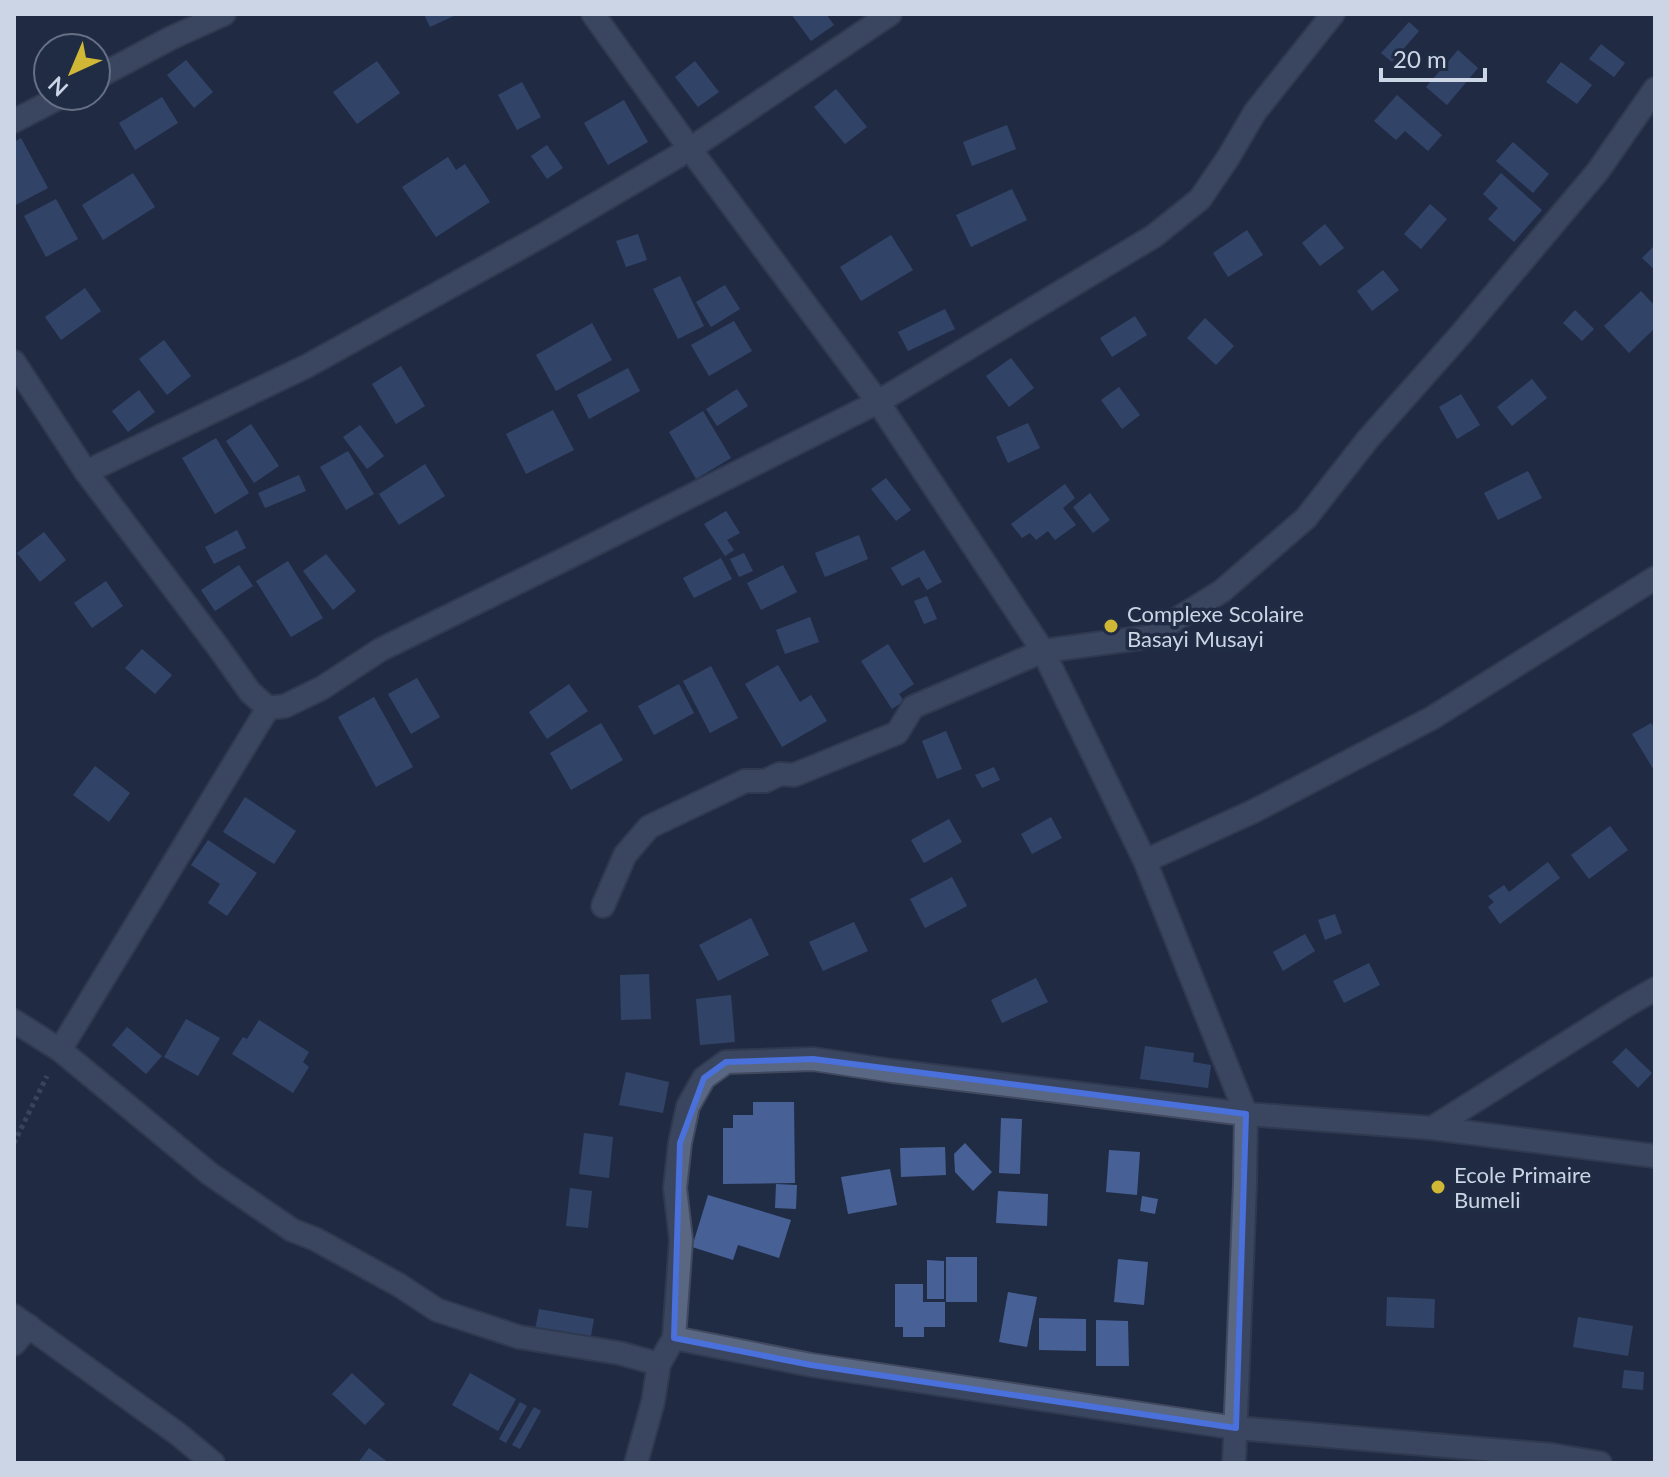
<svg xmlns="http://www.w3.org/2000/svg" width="1669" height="1477" viewBox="0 0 1669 1477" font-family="Lato,sans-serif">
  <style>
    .building { fill: #476095 }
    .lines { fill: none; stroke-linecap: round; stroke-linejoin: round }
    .minor-casing { stroke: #40495e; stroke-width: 26 }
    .path { stroke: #576277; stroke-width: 5; stroke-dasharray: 4 4; stroke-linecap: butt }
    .minor { stroke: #596783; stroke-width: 22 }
    .marked { fill: none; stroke: #4970db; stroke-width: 6; stroke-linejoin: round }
    .poi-dot { fill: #d1b736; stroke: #202c44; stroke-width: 3 }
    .labels { text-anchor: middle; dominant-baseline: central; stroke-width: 7; stroke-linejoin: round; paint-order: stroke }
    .poi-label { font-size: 22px; fill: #ccd5e5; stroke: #202c44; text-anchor: start }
  </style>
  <rect width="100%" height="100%" fill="#202c44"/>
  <!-- building -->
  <g class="building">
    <polygon points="424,14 458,14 430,27"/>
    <polygon points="791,14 826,14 834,25 811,41"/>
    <polygon points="1409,22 1419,31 1392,62 1381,53"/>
    <polygon points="1601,44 1625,63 1614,77 1589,59"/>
    <polygon points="1458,50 1478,68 1447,105 1426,87"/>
    <polygon points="186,60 213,92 194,108 167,75"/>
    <polygon points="377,61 400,93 357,124 333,92"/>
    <polygon points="695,61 719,92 698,107 675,77"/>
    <polygon points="1561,62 1592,85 1577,104 1546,82"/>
    <polygon points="522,82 541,117 517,130 498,95"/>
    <polygon points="836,89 867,127 845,144 814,107"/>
    <polygon points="1397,95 1442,135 1428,151 1405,131 1396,140 1374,121"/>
    <polygon points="162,97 178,123 135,150 119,123"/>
    <polygon points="624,100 648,142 608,165 584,123"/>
    <polygon points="1007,125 1016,149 972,166 963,142"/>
    <polygon points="21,138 48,188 14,206 14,142"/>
    <polygon points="1513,142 1549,174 1533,193 1496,161"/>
    <polygon points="547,145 563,168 547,179 531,156"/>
    <polygon points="448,157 456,170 465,164 490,202 436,237 402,187"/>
    <polygon points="133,173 155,207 103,240 82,205"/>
    <polygon points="1501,173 1542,210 1514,242 1488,219 1498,208 1483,194"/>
    <polygon points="1012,189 1027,220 971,247 956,215"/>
    <polygon points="56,199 78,239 46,257 24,216"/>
    <polygon points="1430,204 1447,219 1421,249 1404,234"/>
    <polygon points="1325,224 1344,248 1320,266 1302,243"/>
    <polygon points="1247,230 1263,255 1228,277 1213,253"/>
    <polygon points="638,234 647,260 626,267 616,241"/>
    <polygon points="891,235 913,270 861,301 840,267"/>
    <polygon points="1655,245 1655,270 1642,258"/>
    <polygon points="1383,270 1399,290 1372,311 1357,291"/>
    <polygon points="680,276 704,326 678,339 653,289"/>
    <polygon points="725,285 740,309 711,327 696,302"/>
    <polygon points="85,288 101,311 61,340 45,317"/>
    <polygon points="1641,291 1655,306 1655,328 1629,353 1604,326"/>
    <polygon points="945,309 955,329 908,351 898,332"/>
    <polygon points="1575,310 1594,329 1582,341 1563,323"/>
    <polygon points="1135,316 1147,335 1112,357 1100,338"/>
    <polygon points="1205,318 1234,346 1216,365 1187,338"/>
    <polygon points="734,321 752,351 709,376 691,345"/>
    <polygon points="592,323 612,360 556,391 536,355"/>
    <polygon points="164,340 191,376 167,395 139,359"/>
    <polygon points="1011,358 1034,388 1009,407 986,376"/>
    <polygon points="401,366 425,406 396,424 372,384"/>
    <polygon points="628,368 640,391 589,419 577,395"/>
    <polygon points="1532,379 1547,398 1512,426 1497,407"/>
    <polygon points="1119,387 1140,415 1122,429 1101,400"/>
    <polygon points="737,389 748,406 717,426 706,409"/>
    <polygon points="139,390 155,412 128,432 112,411"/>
    <polygon points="1461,394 1480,425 1457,439 1439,407"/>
    <polygon points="553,410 574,450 526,474 506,434"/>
    <polygon points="703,411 731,458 696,479 669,432"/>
    <polygon points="1028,423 1040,448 1008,463 996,437"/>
    <polygon points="251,424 279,466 254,483 226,441"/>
    <polygon points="360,425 384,456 367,469 343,437"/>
    <polygon points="216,438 249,493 215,514 182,458"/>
    <polygon points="348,451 374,494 346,510 320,467"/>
    <polygon points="425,464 445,496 399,525 379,494"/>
    <polygon points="1528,471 1542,498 1498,520 1484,493"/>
    <polygon points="299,475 306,491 265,508 258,493"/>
    <polygon points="886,478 911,510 896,521 871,489"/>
    <polygon points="1065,484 1075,498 1063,508 1076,525 1055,540 1048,531 1036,540 1030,533 1022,538 1011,524"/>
    <polygon points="1090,493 1110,520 1093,533 1073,507"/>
    <polygon points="726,511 740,533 727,540 734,550 725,556 704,524"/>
    <polygon points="237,530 246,548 214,564 205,547"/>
    <polygon points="44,532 66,560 40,582 17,553"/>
    <polygon points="859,535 868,559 825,577 815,553"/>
    <polygon points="924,550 942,582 927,590 919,577 902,586 891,568"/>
    <polygon points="744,553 753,571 739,577 730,559"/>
    <polygon points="326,554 356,591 333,610 303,571"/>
    <polygon points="721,558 732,579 694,598 683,578"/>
    <polygon points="288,561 323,618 291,637 256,581"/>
    <polygon points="239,565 253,586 215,611 201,590"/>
    <polygon points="783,565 797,592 761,610 747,583"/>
    <polygon points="106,581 123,606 92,628 74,603"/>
    <polygon points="927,596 937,619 924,624 914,601"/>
    <polygon points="810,617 819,642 785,654 776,630"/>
    <polygon points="888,644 914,684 899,694 904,701 892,709 861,661"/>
    <polygon points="142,649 172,675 155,694 125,668"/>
    <polygon points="778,665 800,702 811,695 827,721 782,747 745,684"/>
    <polygon points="711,666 738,718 710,733 683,681"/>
    <polygon points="417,678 440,717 411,734 388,694"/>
    <polygon points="569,684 588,711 547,739 529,712"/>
    <polygon points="679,684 694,713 654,735 638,706"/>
    <polygon points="374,697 413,767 376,787 338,717"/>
    <polygon points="601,723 623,760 571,790 550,753"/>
    <polygon points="1651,723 1655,729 1655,772 1632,734"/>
    <polygon points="946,731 962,769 937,779 922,741"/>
    <polygon points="95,766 130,793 109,822 73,795"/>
    <polygon points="994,767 1000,780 982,788 975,775"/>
    <polygon points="245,797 296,831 274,864 223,832"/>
    <polygon points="1051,817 1062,838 1032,854 1021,834"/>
    <polygon points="949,819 962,842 924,863 911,840"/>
    <polygon points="1610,826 1628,850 1589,879 1571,855"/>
    <polygon points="208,840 257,873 227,916 208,903 220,884 191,865"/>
    <polygon points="1548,862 1560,878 1500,924 1488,907 1494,902 1488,896 1504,885 1509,892"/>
    <polygon points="952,877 967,906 925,928 910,899"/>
    <polygon points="1335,914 1342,933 1325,940 1318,920"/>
    <polygon points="751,918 769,955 718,981 699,945"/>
    <polygon points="854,922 868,951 823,971 809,942"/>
    <polygon points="1305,934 1315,951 1283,971 1273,952"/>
    <polygon points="1369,963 1380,985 1344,1003 1333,981"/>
    <polygon points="649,974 651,1019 621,1020 620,975"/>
    <polygon points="1036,978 1048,1002 1002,1023 991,1000"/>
    <polygon points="731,995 735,1042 700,1045 696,999"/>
    <polygon points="186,1019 220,1038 198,1076 164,1057"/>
    <polygon points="259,1020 309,1052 303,1062 309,1067 293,1093 232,1054 243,1037 247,1039"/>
    <polygon points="127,1027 162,1056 146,1074 112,1045"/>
    <polygon points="1145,1046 1194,1053 1193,1062 1211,1065 1208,1088 1140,1079"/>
    <polygon points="1626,1048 1652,1073 1638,1088 1612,1062"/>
    <polygon points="626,1072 669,1082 663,1113 619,1105"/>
    <polygon points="753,1102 794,1102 795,1183 723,1184 723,1128 733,1128 733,1115 753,1115"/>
    <polygon points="1001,1118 1022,1119 1020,1174 999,1173"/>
    <polygon points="584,1133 613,1137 609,1178 579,1174"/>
    <polygon points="965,1143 992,1172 973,1191 955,1172 954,1154"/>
    <polygon points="945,1147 946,1175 901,1177 900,1148"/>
    <polygon points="1109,1150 1140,1152 1137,1195 1106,1192"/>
    <polygon points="890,1169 897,1205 848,1214 841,1177"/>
    <polygon points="776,1184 797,1185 796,1209 775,1208"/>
    <polygon points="570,1188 592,1191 588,1228 566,1226"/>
    <polygon points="998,1191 1048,1194 1047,1226 996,1223"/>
    <polygon points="708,1195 791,1220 779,1258 738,1245 733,1260 692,1247"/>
    <polygon points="1142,1196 1158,1199 1155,1214 1140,1211"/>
    <rect x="946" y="1257" width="31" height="45"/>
    <polygon points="1118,1259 1148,1262 1144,1305 1114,1302"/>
    <polygon points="927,1260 944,1261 944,1299 927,1299"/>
    <polygon points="895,1284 923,1284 923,1302 945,1302 945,1327 924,1327 924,1337 903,1337 903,1327 895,1327"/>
    <polygon points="1008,1292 1037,1297 1027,1347 999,1342"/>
    <polygon points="1387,1297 1435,1299 1434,1328 1386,1326"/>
    <polygon points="539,1309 594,1319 589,1346 534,1335"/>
    <polygon points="1578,1317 1633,1326 1628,1356 1573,1347"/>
    <polygon points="1039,1318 1086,1319 1086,1351 1039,1350"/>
    <polygon points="1096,1320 1128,1321 1129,1366 1096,1366"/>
    <polygon points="1624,1370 1644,1372 1643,1390 1622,1388"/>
    <polygon points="352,1373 385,1404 365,1425 332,1394"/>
    <polygon points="470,1373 516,1399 498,1431 452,1405"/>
    <polygon points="520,1402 527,1406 506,1443 499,1439"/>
    <polygon points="534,1407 541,1411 520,1449 512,1445"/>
    <polygon points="369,1448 389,1463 358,1463"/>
  </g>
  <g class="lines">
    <defs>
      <g id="minor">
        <polyline points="593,14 690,149 878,402 1043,651 1145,861 1246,1114 1245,1184 1234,1463"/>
        <polyline points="96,78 171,38 224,14"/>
        <polyline points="14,121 62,96"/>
        <polyline points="14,362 86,472 218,647 250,692 268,708 285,706 322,688 380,650 567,558 878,402 1154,236 1200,199 1228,158 1255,112 1333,14"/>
        <polyline points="86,472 307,366 545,234 690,149 890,14"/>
        <polyline points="1145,861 1254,811 1432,718 1655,578"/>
        <polyline points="603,906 625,855 649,827 745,781 765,781 780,774 794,775 897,733 913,707 1043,651 1148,637 1222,591 1306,518 1368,439 1461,334 1598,171 1655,89"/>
        <polyline points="14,1021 60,1050 210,1174 292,1230 315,1239 399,1285 437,1310 519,1337 619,1353 659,1364"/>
        <polyline points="60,1050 268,708"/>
        <polyline points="1432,1128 1627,1005 1655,989"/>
        <polyline points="14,1316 178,1434 213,1463"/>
        <polyline points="674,1338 811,1365 1236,1428 1552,1455 1600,1463"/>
        <polyline points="14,1344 29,1326"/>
        <polyline points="636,1463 653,1402 659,1364 674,1338 681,1240 675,1188 680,1143 688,1106 704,1078 726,1062 813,1059 893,1071 1246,1114 1432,1128 1655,1156"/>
      </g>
    </defs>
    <!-- minor casing -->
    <use href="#minor" class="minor-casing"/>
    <!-- path -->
    <polyline class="path" points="14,1143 47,1076"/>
    <!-- minor -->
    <use href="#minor" class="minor"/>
  </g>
  <!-- marked area -->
  <path d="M0 0H1669V1477H0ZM813 1059 1246 1114 1236 1428 811 1365 674 1338 680 1143 704 1078 726 1062Z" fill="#202c44" fill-opacity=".55" fill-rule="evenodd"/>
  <path class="marked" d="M813 1059 1246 1114 1236 1428 811 1365 674 1338 680 1143 704 1078 726 1062Z"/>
  <!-- markers -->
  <g class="poi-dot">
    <circle cx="1111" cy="626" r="8"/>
    <circle cx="1438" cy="1187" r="8"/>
  </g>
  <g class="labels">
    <!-- poi labels -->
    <g class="poi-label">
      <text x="1127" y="613">Complexe Scolaire<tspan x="1127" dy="25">Basayi Musayi</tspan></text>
      <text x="1454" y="1174">Ecole Primaire<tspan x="1454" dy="25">Bumeli</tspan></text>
    </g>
  </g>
  <!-- border -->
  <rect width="1669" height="1477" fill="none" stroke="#ccd5e5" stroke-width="32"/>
  <!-- north arrow -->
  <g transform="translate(72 72) rotate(224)"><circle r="38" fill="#202c44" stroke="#657084" stroke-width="2"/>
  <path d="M0-6L14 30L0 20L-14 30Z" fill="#d1b736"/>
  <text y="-12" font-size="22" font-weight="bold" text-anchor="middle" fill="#ccd5e5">N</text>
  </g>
  <!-- scale -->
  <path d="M1381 68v12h104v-12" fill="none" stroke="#ccd5e5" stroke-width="4"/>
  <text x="1393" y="68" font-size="24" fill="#ccd5e5" stroke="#202c44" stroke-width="6" paint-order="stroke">20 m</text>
</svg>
